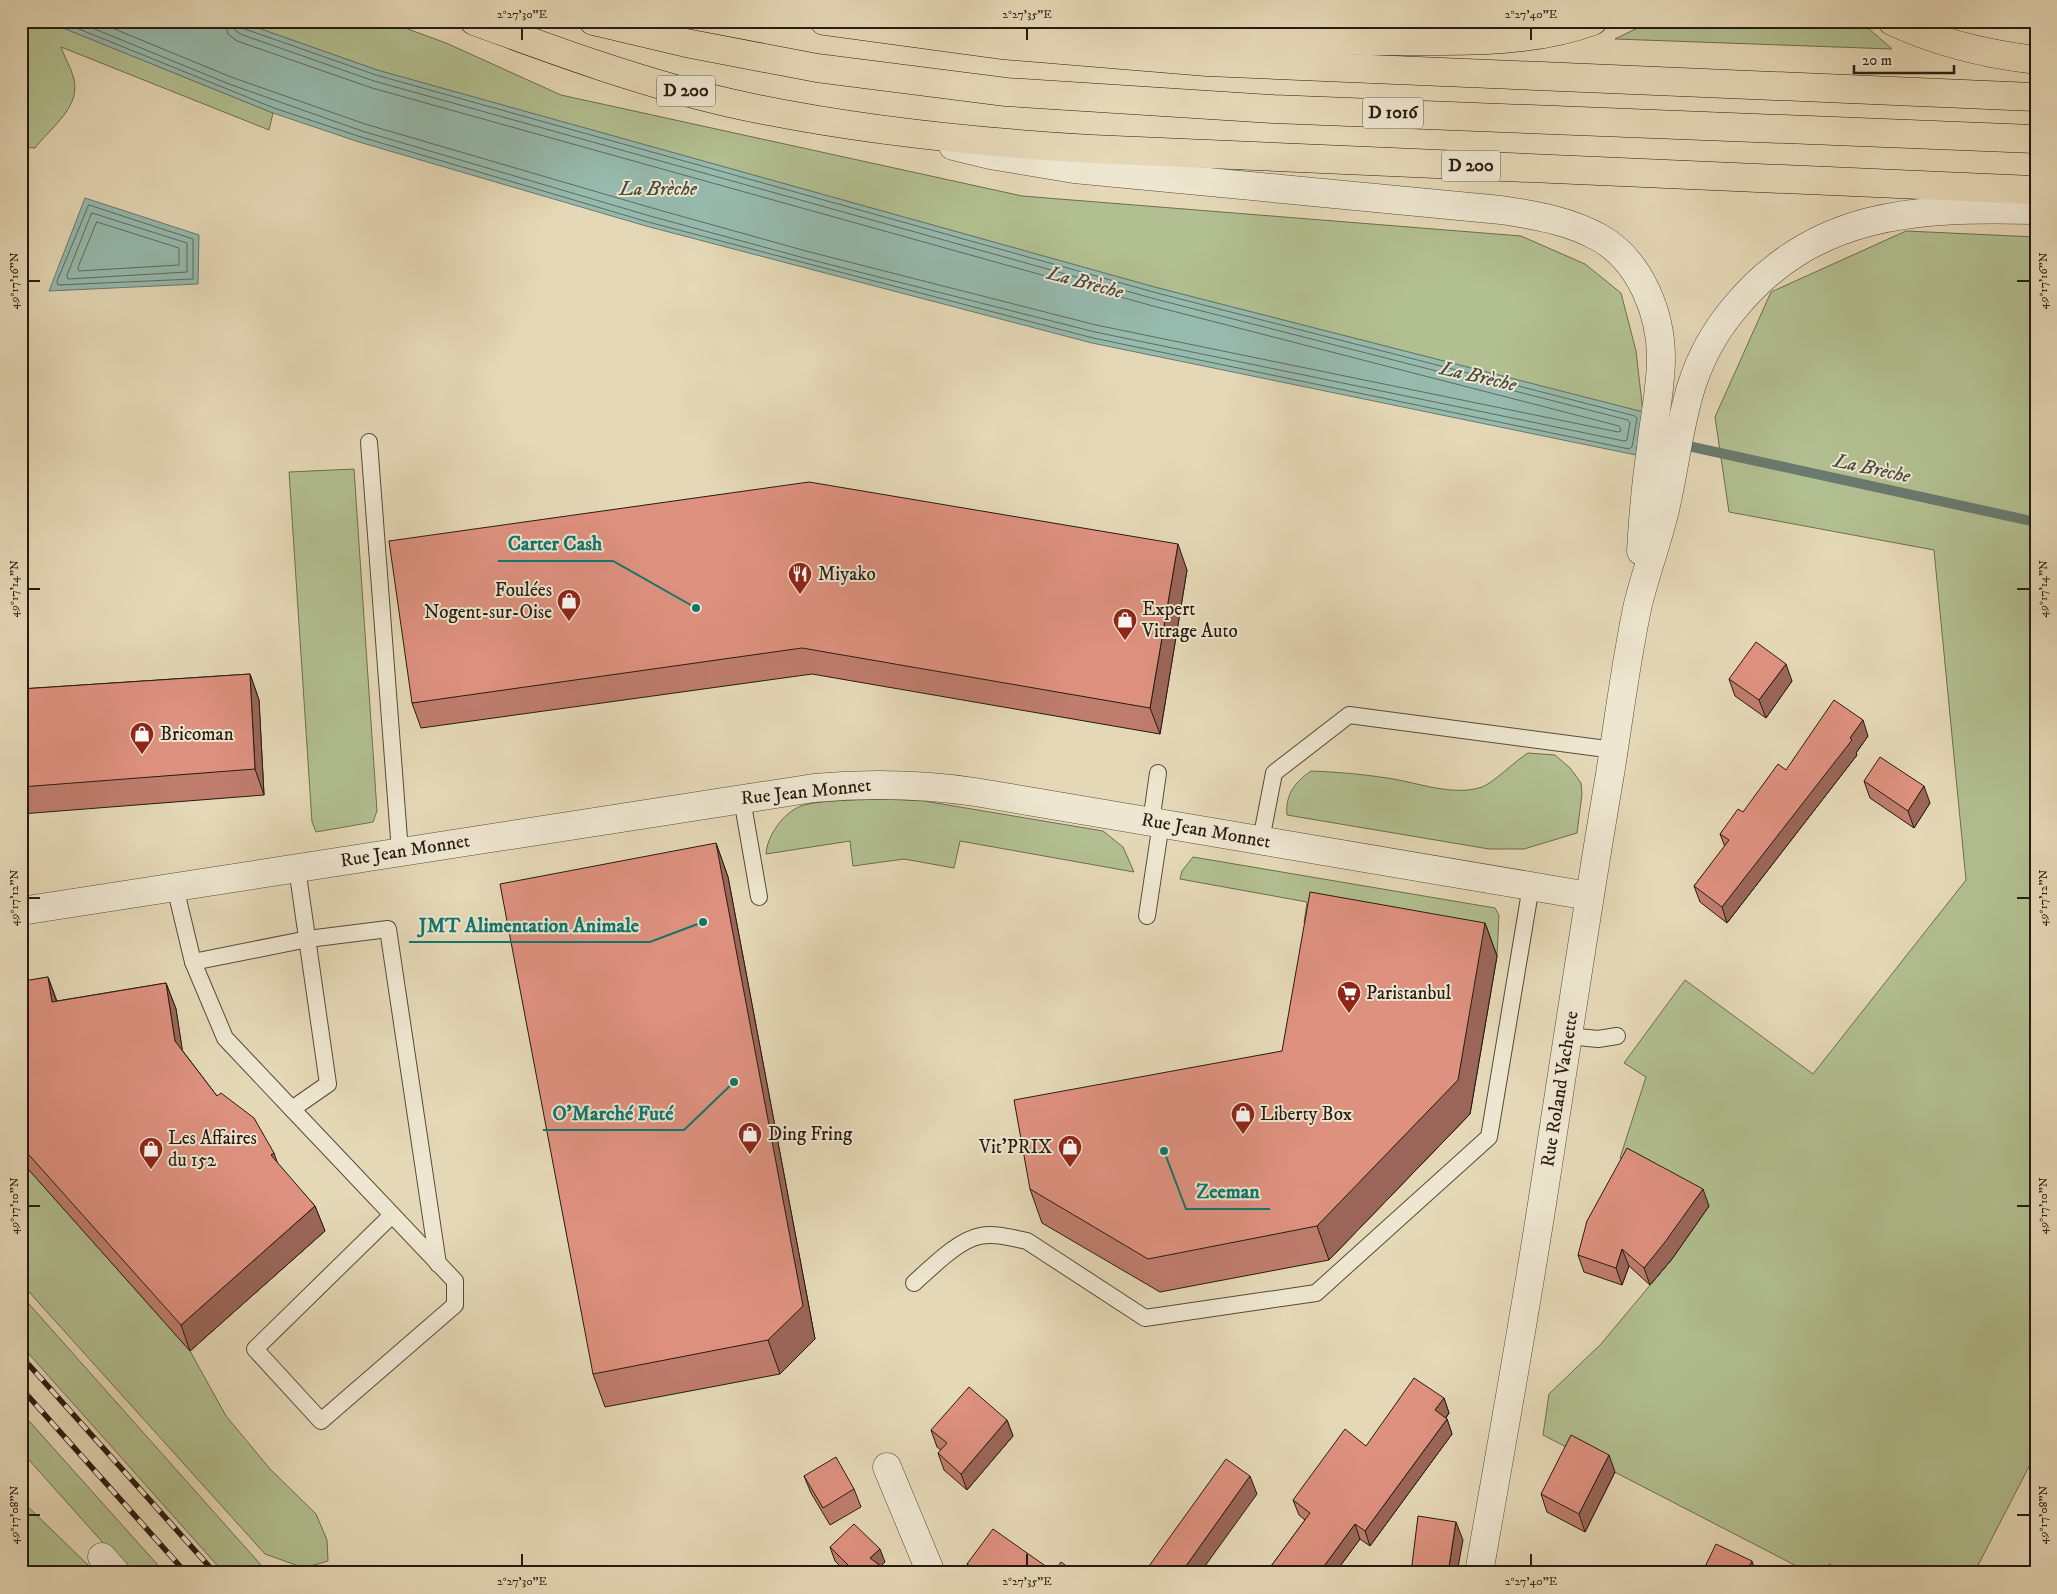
<svg xmlns="http://www.w3.org/2000/svg" width="2057" height="1594" viewBox="0 0 2057 1594" font-family="'IM FELL DW Pica',serif">
  <style>
    .green { fill: #b2bf90; stroke: #6d6d50 }
    .water { fill: #96baae; stroke: #6a7a6f }
    .lines { fill: none; stroke-linecap: round; stroke-linejoin: round }
    .shore { stroke: #5f6a60; stroke-width: 1 }
    .stream { stroke: #6a7a6f; stroke-width: 10 }
    .lane-casing { stroke: #574a3a; stroke-width: 18 }
    .street-casing { stroke: #574a3a; stroke-width: 29 }
    .primary-casing { stroke: #281b11; stroke-width: 29 }
    .highway-casing { stroke: #281b11; stroke-width: 29 }
    .lane { stroke: #eee6d0; stroke-width: 16 }
    .street { stroke: #eee6d0; stroke-width: 28 }
    .primary { stroke: #e5d8b6; stroke-width: 28 }
    .highway { stroke: #e5d8b6; stroke-width: 28 }
    .rail-casing { stroke: #281b11; stroke-width: 5.5 }
    .rail { stroke: #eee6d0; stroke-width: 4; stroke-dasharray: 11; stroke-linecap: butt }
    .wall { fill: #bf7d6d; stroke: #281b11 }
    .shaded-wall { fill: #9b6659; stroke: #281b11 }
    .building { fill: #de917f; stroke: #281b11 }
    .ticks { fill: none; stroke: #281b11; stroke-width: 2 }
    .labels { text-anchor: middle; dominant-baseline: central; stroke-width: 4; stroke-linejoin: round; paint-order: stroke }
    .shield { fill: #eee6d0; stroke: #63584a; stroke-width: 1 }
    .shield-label { font-size: 18px; font-weight: bold; fill: #281b11 }
    .poi-label { font-size: 19px; fill: #281b11; stroke: #eee6d0; text-anchor: start }
    .street-label { font-size: 19px; fill: #281b11; stroke: #eee6d0 }
    .water-label { font-size: 20px; font-style: italic; fill: #494b40; stroke: #eee6d0 }
    .leader { fill: none; stroke: #0f766e; stroke-width: 2 }
    .callout-dot { fill: #0f766e; stroke: #eee6d0; stroke-width: 2 }
    .callout-label { font-size: 20px; text-anchor: middle; font-weight: bold; fill: #0f766e; stroke: #eee6d0; stroke-width: 4; stroke-linejoin: round; paint-order: stroke }
    .neatline { fill: none; stroke: #281b11; stroke-width: 2 }
    .ticks-label { font-size: 12px; text-anchor: middle; fill: #281b11 }
  </style>
  <rect width="100%" height="100%" fill="#e5d8b6"/>
  <filter id="stains"><feTurbulence type="fractalNoise" baseFrequency=".004" numOctaves="4"/><feColorMatrix values="0 0 0 0 .2 0 0 0 0 .09 0 0 0 0 .02 0 0 0 .5 -.17"/></filter>
  <radialGradient id="worn" r=".72"><stop offset=".6" stop-color="#630" stop-opacity="0"/><stop offset="1" stop-color="#630" stop-opacity=".3"/></radialGradient>
  <!-- green -->
  <g class="green">
    <path d="M21 21H46L273 113 269 130 61 47C64 56 70 66 73 76 83 106 51 127 35 148L21 147Z"/>
    <polygon points="238,21 386,21 446,43 561,95 1022,196 1521,236 1585,264 1621,293 1636,351 1643,412 1158,288 377,70"/>
    <polygon points="1652,21 1860,21 1892,49 1615,39"/>
    <polygon points="1906,231 2036,237 2036,1453 1974,1573 1846,1573 1829,1564 1824,1573 1810,1573 1543,1435 1549,1394 1601,1344 1671,1260 1709,1206 1620,1158 1646,1077 1624,1063 1685,980 1813,1074 1966,880 1934,550 1729,512 1715,417 1771,292"/>
    <polygon points="354,469 377,811 373,822 316,832 312,822 289,472"/>
    <path d="M1528 753 1555 755 1570 768 1581 783 1582 794 1577 833 1524 849H1489L1287 815C1285 795 1295 782 1311 771 1336 772 1362 774 1387 778 1416 782 1453 797 1482 787 1493 783 1515 761 1528 753Z"/>
    <path d="M883 799 924 801 1103 831 1123 847 1134 872 960 841 954 868 904 859 853 866 850 841 766 854C767 836 783 813 801 806 817 800 864 800 883 799Z"/>
    <polygon points="1193,857 1495,908 1499,915 1497,956 1304,923 1307,902 1180,879 1182,871"/>
    <polygon points="21,1161 190,1351 226,1416 270,1469 316,1514 327,1540 328,1561 304,1568 265,1554 21,1283"/>
    <polygon points="21,1295 268,1573 224,1573 21,1345"/>
    <polygon points="21,1412 165,1573 130,1573 21,1451"/>
    <polygon points="21,1500 88,1565 96,1573 21,1573"/>
  </g>
  <!-- water -->
  <g class="water">
    <polygon points="46,21 238,21 377,70 1158,288 1643,412 1636,455 1092,343 646,226 359,142 273,113"/>
    <polygon points="85,198 199,235 198,284 49,291"/>
  </g>
  <g class="lines">
    <!-- shore -->
    <g class="shore">
      <polyline points="59,21 274,108 361,137 648,222 1093,338 1629,449 1632,447 1637,418 1635,416 1157,293 376,75 242,28 239,21"/>
      <polyline points="75,21 229,84 362,131 650,216 804,258 1095,332 1624,441 1627,440 1630,423 1628,420 1155,299 374,81 240,34 234,29 232,21"/>
      <polyline points="95,21 231,77 365,124 652,208 806,251 1096,325 1618,432 1621,431 1619,426 1153,306 372,88 237,41 228,34 225,21"/>
      <polygon points="89,205 193,239 193,279 58,285 57,282"/>
      <polygon points="92,213 187,243 187,272 68,279 67,276"/>
      <polygon points="97,222 179,248 179,265 79,271 78,268"/>
    </g>
    <!-- stream -->
    <polyline class="stream" points="1679,444 2036,522"/>
    <defs>
      <g id="lane">
        <polyline points="369,442 400,852"/>
        <polyline points="742,799 759,897"/>
        <polyline points="1151,822 1158,773"/>
        <polyline points="1261,840 1274,773 1349,715 1614,750"/>
        <polyline points="175,887 193,962 225,1038 292,1109 328,1084 297,868"/>
        <polyline points="1147,916 1161,823"/>
        <polyline points="193,962 308,939 388,929 438,1264"/>
        <polyline points="1568,1036 1598,1039 1617,1036"/>
        <polyline points="292,1109 455,1281 455,1305 321,1421 255,1349 392,1215"/>
        <path d="M914 1283C931 1268 958 1240 980 1236 996 1233 1012 1238 1027 1241L1145 1318 1316 1293 1489 1137 1531 886"/>
      </g>
      <g id="street">
        <path d="M953 146 990 155 1074 169 1501 210C1535 215 1570 221 1600 238 1640 261 1661 313 1661 358 1661 388 1654 419 1651 448 1646 482 1643 516 1641 551"/>
        <path d="M21 911 814 788C868 783 921 784 975 792L1589 896"/>
        <polyline points="887,1467 931,1573"/>
        <polyline points="102,1557 116,1573"/>
        <path d="M1479 1573C1502 1441 1526 1310 1546 1178 1567 1043 1587 908 1610 774 1619 718 1626 660 1638 604 1646 573 1657 542 1665 510 1682 436 1681 373 1732 311 1812 211 1917 207 2036 210"/>
      </g>
      <path id="primary" d="M474 21C558 52 643 83 730 103 846 129 973 142 1091 149L2036 190"/>
      <g id="highway">
        <polyline points="593,21 686,43 817,68 1006,92 1273,109 2036,139"/>
        <polyline points="824,21 1001,45 1207,62 2036,97"/>
        <path d="M1892 21C1938 43 1985 54 2036 60"/>
        <path d="M994 27C1128 31 1261 41 1395 41 1460 41 1531 44 1593 21"/>
      </g>
    </defs>
    <!-- lane casing -->
    <use href="#lane" class="lane-casing"/>
    <!-- street casing -->
    <use href="#street" class="street-casing"/>
    <!-- primary casing -->
    <use href="#primary" class="primary-casing"/>
    <!-- highway casing -->
    <use href="#highway" class="highway-casing"/>
    <!-- lane -->
    <use href="#lane" class="lane"/>
    <!-- street -->
    <use href="#street" class="street"/>
    <!-- primary -->
    <use href="#primary" class="primary"/>
    <!-- highway -->
    <use href="#highway" class="highway"/>
    <defs>
      <g id="rail">
        <polyline points="21,1356 215,1573"/>
        <polyline points="21,1388 186,1573"/>
      </g>
    </defs>
    <!-- rail casing -->
    <use href="#rail" class="rail-casing"/>
    <!-- rail -->
    <use href="#rail" class="rail"/>
  </g>
  <!-- wall -->
  <g class="wall">
    <polygon points="1187,570 1160,734 812,674 421,728 412,703"/>
    <polygon points="250,674 259,700 264,795 21,814 21,689"/>
    <polygon points="1729,679 1792,681 1766,718 1735,696"/>
    <polygon points="1868,736 1856,753 1857,755 1727,923 1700,902 1694,886 1725,847 1720,834 1743,812"/>
    <polygon points="1864,781 1930,803 1914,828 1870,798"/>
    <polygon points="716,843 728,877 815,1339 780,1374 605,1407 593,1374"/>
    <polygon points="1485,923 1497,956 1470,1114 1329,1260 1160,1292 1042,1223 1030,1189 1282,1051"/>
    <polygon points="48,977 57,1001 166,983 176,1009 182,1050 217,1096 315,1206 325,1231 190,1351 21,1161 21,982"/>
    <polygon points="1709,1206 1672,1259 1650,1285 1629,1266 1622,1285 1584,1272 1578,1255"/>
    <polygon points="1444,1398 1449,1413 1446,1418 1447,1419 1452,1434 1370,1546 1360,1539 1335,1573 1266,1573 1305,1520 1299,1515 1293,1500 1366,1446"/>
    <polygon points="1007,1420 1013,1436 967,1490 944,1470 938,1453 941,1450 937,1447 931,1430"/>
    <polygon points="1615,1472 1585,1532 1547,1512 1541,1494"/>
    <polygon points="804,1476 854,1489 861,1507 830,1525 811,1493"/>
    <polygon points="830,1547 885,1562 881,1566 890,1573 847,1573 835,1561"/>
    <polygon points="967,1564 1054,1572 1076,1573 971,1573"/>
  </g>
  <!-- shaded-wall -->
  <g class="shaded-wall">
    <polygon points="1178,544 1187,570 1160,734 1150,708"/>
    <polygon points="1786,664 1792,681 1766,718 1759,700"/>
    <polygon points="250,674 259,700 264,795 255,769"/>
    <polygon points="1863,720 1868,736 1856,753 1857,755 1727,923 1722,907"/>
    <polygon points="1924,786 1930,803 1914,828 1908,811"/>
    <polygon points="716,843 728,877 815,1339 780,1374 768,1340"/>
    <polygon points="1485,923 1497,956 1470,1114 1329,1260 1317,1226"/>
    <polygon points="48,977 57,1003 52,1002"/>
    <polygon points="166,983 176,1009 185,1067 175,1041"/>
    <polygon points="274,1153 283,1178 271,1155"/>
    <polygon points="1703,1189 1709,1206 1672,1259 1650,1285 1644,1268"/>
    <polygon points="315,1206 325,1231 190,1351 181,1325"/>
    <polygon points="1622,1249 1629,1266 1622,1285 1616,1268"/>
    <polygon points="1444,1398 1449,1413 1440,1425 1435,1410"/>
    <polygon points="1447,1419 1452,1434 1370,1546 1365,1531"/>
    <polygon points="1007,1420 1013,1436 967,1490 961,1474"/>
    <polygon points="1609,1455 1615,1472 1585,1532 1579,1514"/>
    <polygon points="1250,1476 1257,1494 1200,1573 1181,1573"/>
    <polygon points="1456,1522 1463,1540 1457,1573 1448,1573"/>
    <polygon points="1355,1524 1360,1539 1335,1573 1319,1573"/>
    <polygon points="880,1549 885,1562 875,1572 870,1558"/>
    <polygon points="1752,1561 1756,1573 1746,1573"/>
  </g>
  <!-- building -->
  <g class="building">
    <polygon points="809,482 1178,544 1150,708 802,648 412,703 389,541"/>
    <polygon points="1756,642 1786,664 1759,700 1729,679"/>
    <polygon points="250,674 255,769 21,787 21,689"/>
    <polygon points="1834,700 1863,720 1850,738 1852,740 1722,907 1694,886 1729,840 1720,834 1738,809 1743,812 1778,764 1786,770"/>
    <polygon points="1880,757 1924,786 1908,811 1864,781"/>
    <polygon points="716,843 803,1306 768,1340 593,1374 500,884"/>
    <polygon points="1310,892 1485,923 1458,1080 1317,1226 1148,1259 1030,1189 1014,1100 1282,1051"/>
    <polygon points="48,977 52,1002 166,983 175,1041 217,1096 221,1093 254,1118 274,1153 271,1155 315,1206 181,1325 21,1146 21,982 23,981"/>
    <polygon points="1627,1148 1703,1189 1665,1242 1644,1268 1622,1249 1616,1268 1578,1255 1587,1221"/>
    <polygon points="1414,1378 1444,1398 1435,1410 1447,1419 1365,1531 1355,1524 1319,1573 1266,1573 1310,1513 1293,1500 1345,1429 1366,1446"/>
    <polygon points="969,1387 1007,1420 961,1474 938,1453 947,1443 931,1430"/>
    <polygon points="1571,1435 1609,1455 1579,1514 1541,1494"/>
    <polygon points="836,1457 854,1489 823,1508 804,1476"/>
    <polygon points="1226,1459 1250,1476 1181,1573 1144,1573"/>
    <polygon points="1418,1516 1456,1522 1448,1573 1411,1573"/>
    <polygon points="854,1524 880,1549 870,1558 890,1573 850,1573 853,1570 830,1547"/>
    <polygon points="993,1529 1054,1572 1061,1562 1076,1573 980,1573 967,1564"/>
    <polygon points="1716,1544 1752,1561 1746,1573 1702,1573"/>
    <polygon points="1110,1565 1122,1573 1105,1573"/>
  </g>
  <!-- ticks -->
  <path class="ticks" d="M522 28V40M1027 28V40M1531 28V40M28 281H40M2017 281H2030M28 589H40M2017 589H2030M28 898H40M2017 898H2030M28 1206H40M2017 1206H2030M28 1515H40M2017 1515H2030M522 1554V1566M1027 1554V1566M1531 1554V1566"/>
  <!-- icons -->
  <defs>
    <symbol id="restaurant-pin" viewBox="-11 -11 22 30"><path d="M0 17L-7.5 6A9.5 9.5 0 1 1 7.5 6Z" fill="#8f2418" stroke="#eee6d0"/><path d="M-5-6h1v4h1v-4h1v4h1v-4h1v5L-1.5 .5V6h-2V.5L-5-1ZM5-6V6H3V1.5H1.5Q1.5-4 5-6Z" fill="#fff"/></symbol>
    <symbol id="shop-pin" viewBox="-11 -11 22 30"><path d="M0 17L-7.5 6A9.5 9.5 0 1 1 7.5 6Z" fill="#8f2418" stroke="#eee6d0"/><path d="M-5-2.5h2.3a2.7 3.5 0 0 1 5.4 0H5L5.5 6h-11ZM-1.5-2.5h3a1.5 2.3 0 0 0-3 0Z" fill="#fff"/></symbol>
    <symbol id="supermarket-pin" viewBox="-11 -11 22 30"><path d="M0 17L-7.5 6A9.5 9.5 0 1 1 7.5 6Z" fill="#8f2418" stroke="#eee6d0"/><path d="M-6-5.5h2.5l.6 2H6L4.5 2H-2.5L-4.4-4H-6ZM-1.5 3.2a1.3 1.3 0 1 0 .1 0ZM3 3.2a1.3 1.3 0 1 0 .1 0Z" fill="#fff"/></symbol>
  </defs>
  <g fill-rule="evenodd">
    <use href="#restaurant-pin" x="786" y="560" width="28" height="38"/>
    <use href="#shop-pin" x="555" y="587" width="28" height="38"/>
    <use href="#shop-pin" x="1111" y="606" width="28" height="38"/>
    <use href="#shop-pin" x="128" y="720" width="28" height="38"/>
    <use href="#supermarket-pin" x="1335" y="979" width="28" height="38"/>
    <use href="#shop-pin" x="1229" y="1100" width="28" height="38"/>
    <use href="#shop-pin" x="736" y="1120" width="28" height="38"/>
    <use href="#shop-pin" x="1056" y="1133" width="28" height="38"/>
    <use href="#shop-pin" x="137" y="1135" width="28" height="38"/>
  </g>
  <g class="labels">
    <!-- shield labels -->
    <g class="shield">
      <rect x="657" y="75.5" width="58" height="31" rx="4"/>
      <rect x="1363" y="97.5" width="60" height="31" rx="4"/>
      <rect x="1442" y="150.5" width="58" height="31" rx="4"/>
    </g>
    <g class="shield-label">
      <text x="686" y="91">D 200</text>
      <text x="1393" y="113">D 1016</text>
      <text x="1471" y="166">D 200</text>
    </g>
    <!-- poi labels -->
    <g class="poi-label">
      <text x="818" y="574">Miyako</text>
      <text x="552" y="590" text-anchor="end">Foulées<tspan x="552" dy="22">Nogent-sur-Oise</tspan></text>
      <text x="1142" y="609">Expert<tspan x="1142" dy="22">Vitrage Auto</tspan></text>
      <text x="160" y="734">Bricoman</text>
      <text x="1366" y="993">Paristanbul</text>
      <text x="1260" y="1114">Liberty Box</text>
      <text x="768" y="1134">Ding Fring</text>
      <text x="168" y="1138">Les Affaires<tspan x="168" dy="22">du 152</tspan></text>
      <text x="1052" y="1147" text-anchor="end">Vit'PRIX</text>
    </g>
    <!-- street labels -->
    <g class="street-label">
      <text transform="translate(806 792) rotate(-6)">Rue Jean Monnet</text>
      <text transform="translate(1206 831) rotate(10)">Rue Jean Monnet</text>
      <text transform="translate(405 851) rotate(-9)">Rue Jean Monnet</text>
      <text transform="translate(1560 1089) rotate(-81)">Rue Roland Vachette</text>
    </g>
    <!-- water labels -->
    <g class="water-label">
      <text x="658" y="189">La Brèche</text>
      <text transform="translate(1085 283) rotate(15)">La Brèche</text>
      <text transform="translate(1478 377) rotate(13)">La Brèche</text>
      <text transform="translate(1872 469) rotate(12)">La Brèche</text>
    </g>
  </g>
  <!-- callouts -->
  <path class="leader" d="M696 608L613 561H498M703 922L650 942H409M734 1082L684 1130H543M1164 1151L1186 1209H1270"/>
  <g class="callout-dot">
    <circle cx="696" cy="608" r="5"/>
    <circle cx="703" cy="922" r="5"/>
    <circle cx="734" cy="1082" r="5"/>
    <circle cx="1164" cy="1151" r="5"/>
  </g>
  <g class="callout-label">
    <text x="555" y="550">Carter Cash</text>
    <text x="529" y="932">JMT Alimentation Animale</text>
    <text x="613" y="1120">O'Marché Futé</text>
    <text x="1228" y="1198">Zeeman</text>
  </g>
  <!-- margin -->
  <rect width="2057" height="1594" fill="none" stroke="#e5d8b6" stroke-width="55"/>
  <!-- scale -->
  <path d="M1854 65v8h100v-8" fill="none" stroke="#281b11" stroke-width="2.5"/>
  <text x="1862" y="65" font-size="15" fill="#281b11" stroke="#eee6d0" stroke-width="4" paint-order="stroke">20 m</text>
  <rect x="28" y="28" width="2002" height="1538" class="neatline"/>
  <g class="ticks-label">
    <text x="522" y="18">2°27'30"E</text>
    <text x="1027" y="18">2°27'35"E</text>
    <text x="1531" y="18">2°27'40"E</text>
    <text transform="translate(14 281) rotate(-90)" y="4">49°17'16"N</text>
    <text transform="translate(2043 281) rotate(-90)" y="4">49°17'16"N</text>
    <text transform="translate(14 589) rotate(-90)" y="4">49°17'14"N</text>
    <text transform="translate(2043 589) rotate(-90)" y="4">49°17'14"N</text>
    <text transform="translate(14 898) rotate(-90)" y="4">49°17'12"N</text>
    <text transform="translate(2043 898) rotate(-90)" y="4">49°17'12"N</text>
    <text transform="translate(14 1206) rotate(-90)" y="4">49°17'10"N</text>
    <text transform="translate(2043 1206) rotate(-90)" y="4">49°17'10"N</text>
    <text transform="translate(14 1515) rotate(-90)" y="4">49°17'08"N</text>
    <text transform="translate(2043 1515) rotate(-90)" y="4">49°17'08"N</text>
    <text x="522" y="1585">2°27'30"E</text>
    <text x="1027" y="1585">2°27'35"E</text>
    <text x="1531" y="1585">2°27'40"E</text>
  </g>
  <rect width="100%" height="100%" filter="url(#stains)"/>
  <rect width="100%" height="100%" fill="url(#worn)"/>
</svg>
